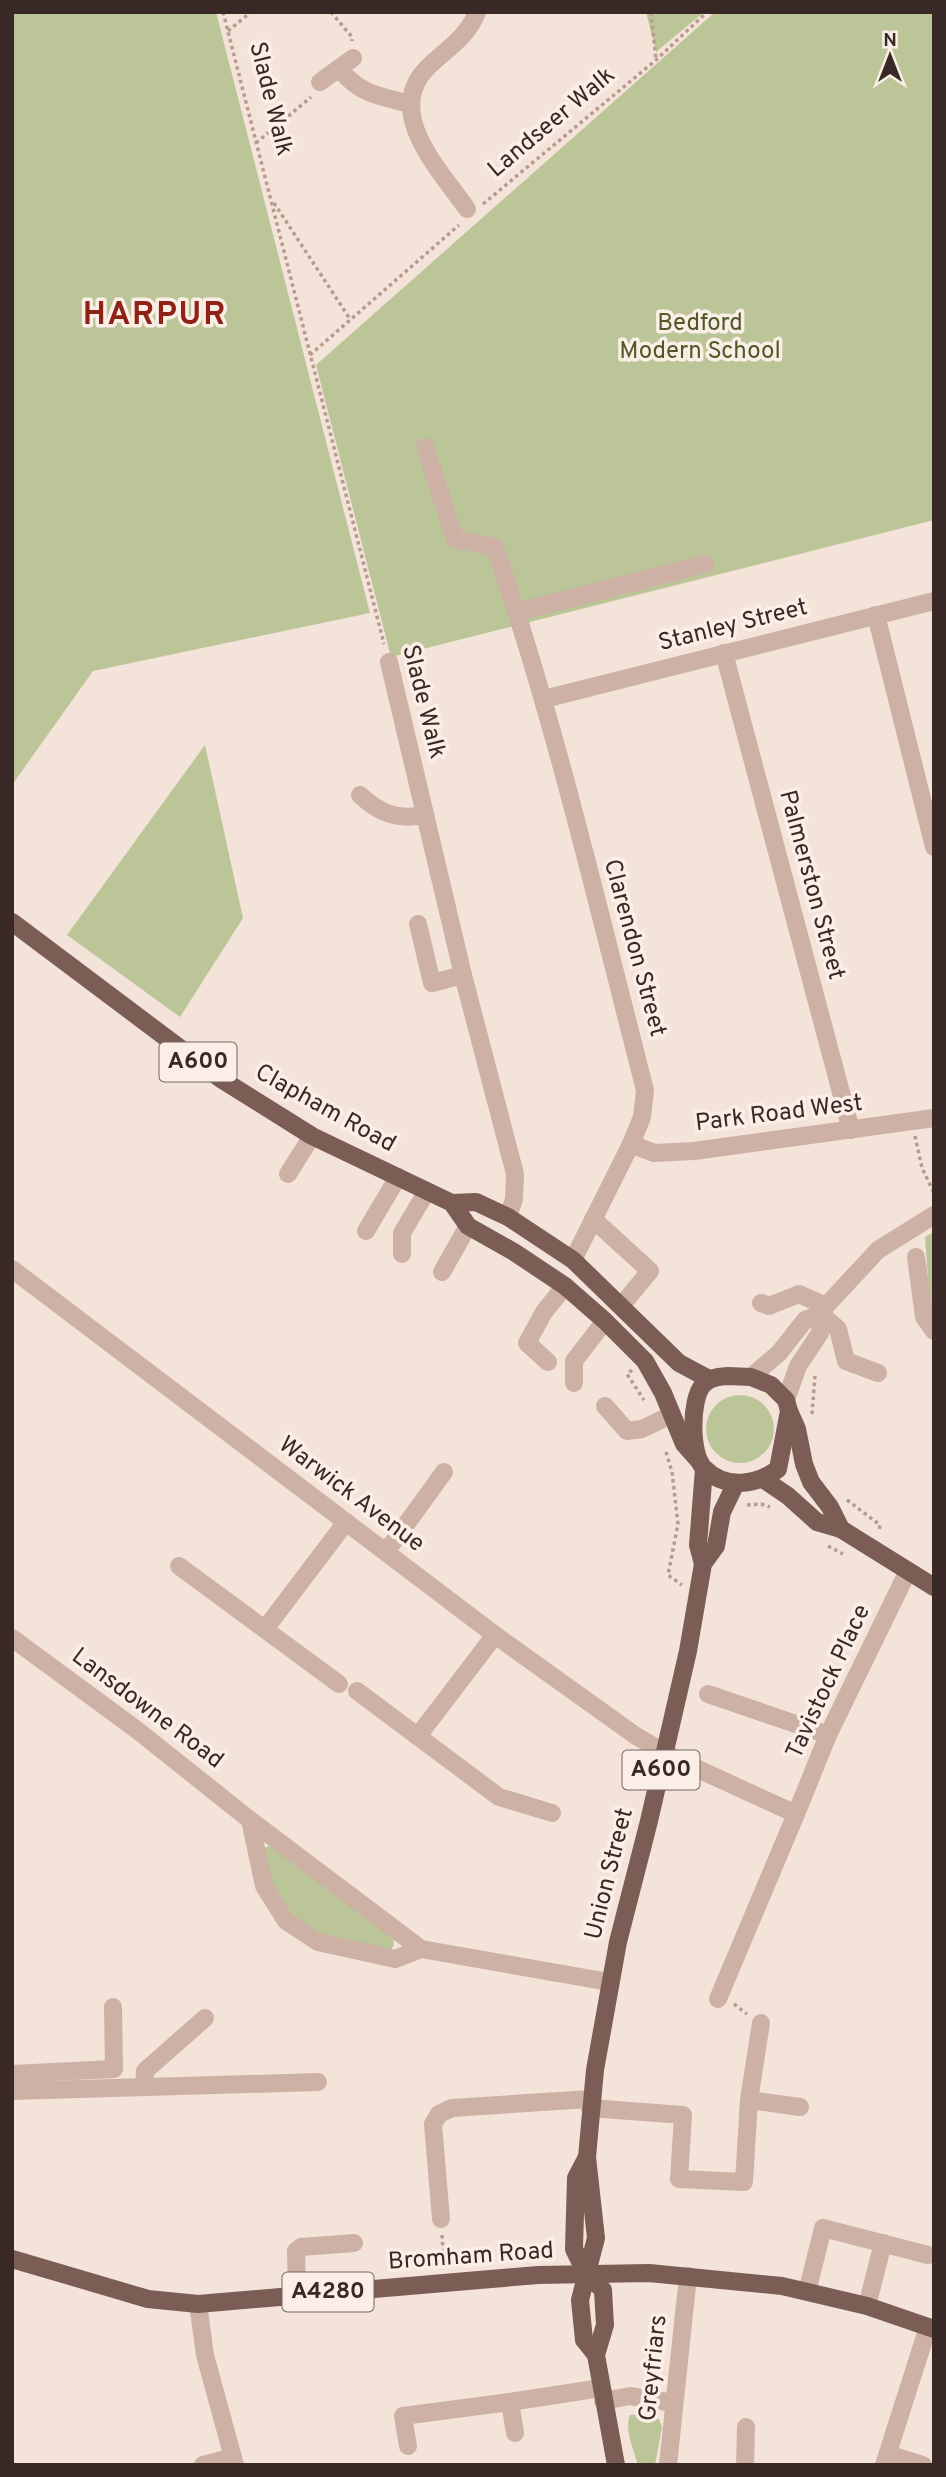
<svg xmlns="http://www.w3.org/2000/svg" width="946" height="2477" viewBox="0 0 946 2477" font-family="Overpass,sans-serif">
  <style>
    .green { fill: #bcc598 }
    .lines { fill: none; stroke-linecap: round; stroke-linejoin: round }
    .path { stroke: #b99a8e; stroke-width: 3.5; stroke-dasharray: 3.5 3.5; stroke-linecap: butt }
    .minor { stroke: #cdb1a4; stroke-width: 18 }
    .major { stroke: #7b5d56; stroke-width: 18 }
    .labels { text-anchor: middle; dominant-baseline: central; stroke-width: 7; stroke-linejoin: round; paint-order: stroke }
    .shield { fill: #fbeee6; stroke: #726460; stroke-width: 2 }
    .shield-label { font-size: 23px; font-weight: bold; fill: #382926 }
    .street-label { font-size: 24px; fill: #382926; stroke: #fbeee6 }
    .park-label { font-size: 24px; fill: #4e5927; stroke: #fbeee6 }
    .district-label { font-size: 32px; font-weight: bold; letter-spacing: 2px; fill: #8f2217; stroke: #fbeee6 }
  </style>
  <rect width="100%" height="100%" fill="#f4e3d9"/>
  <!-- green -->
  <g class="green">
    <polygon points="12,12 216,12 370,613 93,671 12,785"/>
    <polygon points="646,12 704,12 656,52"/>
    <polygon points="715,12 934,12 934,520 391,657 316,365"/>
    <polygon points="205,745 243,918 180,1017 67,935"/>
    <polygon points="934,1232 934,1311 930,1307 925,1237"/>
    <circle cx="740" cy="1429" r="34"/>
    <path d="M268 1846 278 1848 393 1938 394 1945 391 1950C374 1947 335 1945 321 1939 287 1925 264 1884 265 1848Z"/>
    <path d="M642 2414 659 2419 662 2427 655 2465H638C634 2451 624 2429 630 2415Z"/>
  </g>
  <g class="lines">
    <!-- path -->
    <g class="path">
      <polyline points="223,12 384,644"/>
      <polyline points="331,12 352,37 352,41"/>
      <polyline points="651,12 656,60"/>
      <polyline points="228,31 251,12"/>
      <polyline points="256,143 311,97"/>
      <polyline points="274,203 350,319"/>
      <polyline points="483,204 656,60 707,12"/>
      <polyline points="310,355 459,225"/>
      <polyline points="915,1136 922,1168 934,1193"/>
      <polyline points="632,1370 627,1374 644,1400"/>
      <polyline points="812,1414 815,1376"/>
      <polyline points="666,1452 672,1472 678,1524 668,1575 682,1585"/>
      <polyline points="847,1500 880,1525 879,1532"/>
      <polyline points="747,1505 761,1504 770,1507"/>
      <polyline points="828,1546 843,1554"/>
      <polyline points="734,2004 747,2014"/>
      <polyline points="442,2235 444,2265"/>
    </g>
    <!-- minor -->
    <g class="minor">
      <path d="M339 69C363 96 377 95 410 104"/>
      <polyline points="320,82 353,58"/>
      <path d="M467 209C441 171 383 113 427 68 445 50 468 37 477 12"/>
      <path d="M425 447 455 539 495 547C556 725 598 908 645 1090L642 1117 631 1144 573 1260"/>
      <polyline points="517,612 705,564"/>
      <polyline points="876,615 934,847"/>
      <polyline points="724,653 851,1130"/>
      <polyline points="389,662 463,975 515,1174 514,1199 508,1217"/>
      <polyline points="544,699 934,601"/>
      <path d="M360 795C380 814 398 820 425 815"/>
      <polyline points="418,924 432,983 463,975"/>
      <polyline points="631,1144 654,1153 694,1151 934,1118"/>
      <polyline points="288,1174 312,1136"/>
      <polyline points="593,1219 650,1271 621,1306"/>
      <polyline points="366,1231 398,1177"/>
      <polyline points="402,1254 402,1233 427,1191"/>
      <polyline points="916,1257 924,1317 934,1331"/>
      <polyline points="12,1269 495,1635 636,1736 676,1759 796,1814 828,1735 908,1571"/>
      <polyline points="442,1272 468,1226"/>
      <polyline points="761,1303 769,1306 799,1294 826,1306"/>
      <polyline points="821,1314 838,1329 846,1361 878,1373"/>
      <polyline points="548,1362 527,1343 544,1312 565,1286"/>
      <polyline points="751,1377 779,1353 805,1320 821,1314"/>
      <polyline points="574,1383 574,1361 605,1321"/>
      <polyline points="786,1400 798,1366 820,1333 821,1314 826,1306 878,1250 934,1215"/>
      <polyline points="605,1406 627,1431 642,1429 671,1415"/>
      <polyline points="386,1552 444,1472"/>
      <polyline points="179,1566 339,1684"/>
      <polyline points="265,1629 346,1522"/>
      <polyline points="12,1638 137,1730 250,1820 421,1949 609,1982"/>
      <polyline points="357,1691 499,1797 552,1813"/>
      <polyline points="708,1694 828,1735"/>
      <polyline points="418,1736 495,1635"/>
      <polyline points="250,1820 264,1886 286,1921 318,1942 395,1959 421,1949"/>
      <polyline points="718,1999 796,1814"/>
      <polyline points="12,2074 114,2069 113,2007"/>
      <polyline points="144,2087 145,2071 205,2018"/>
      <polyline points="12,2091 318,2082"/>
      <polyline points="749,2100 800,2107"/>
      <polyline points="590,2108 683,2115 679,2179 744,2182 749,2100 761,2023"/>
      <polyline points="441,2219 433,2124 439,2114 452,2108 590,2099"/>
      <polyline points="807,2292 823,2228 928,2255"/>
      <polyline points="297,2294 296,2251 301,2247 354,2243"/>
      <polyline points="198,2304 205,2355 235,2465"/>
      <polyline points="867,2306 883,2243"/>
      <polyline points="603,2401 630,2396 674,2403"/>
      <polyline points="515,2433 510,2402 601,2388"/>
      <polyline points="408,2446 403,2416 510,2402"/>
      <polyline points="888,2454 923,2465"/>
      <polyline points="203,2465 233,2457"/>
      <polyline points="668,2465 688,2276"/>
      <polyline points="745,2465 746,2427"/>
      <polyline points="884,2465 928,2327"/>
    </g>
    <!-- major -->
    <g class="major">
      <polyline points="12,922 221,1079 312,1136 452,1203 468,1226 514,1252 565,1286 605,1321 645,1361 663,1393 684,1444 700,1462"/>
      <polyline points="452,1203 476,1202 508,1217 573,1260 679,1363 709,1379"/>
      <path d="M728 1376 751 1377 771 1385 786 1400 789 1411 778 1469C757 1485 725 1490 704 1468 690 1455 690 1399 703 1385 709 1377 719 1377 728 1376Z"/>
      <polyline points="789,1411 797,1429 804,1464 811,1482 830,1507 841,1529 934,1587"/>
      <polyline points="763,1479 788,1496 817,1522 841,1529"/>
      <polyline points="703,1564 698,1545 704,1469"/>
      <polyline points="587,2157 576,2178 574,2249 586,2274 603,2290 605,2325 596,2355 616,2465"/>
      <polyline points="12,2259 148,2299 198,2304 538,2275 649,2273 782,2286 867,2306 934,2329"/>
      <polyline points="596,2355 584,2340 580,2300 596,2238 587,2157 595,2070 618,1942 649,1821 688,1651 703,1564 716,1546 722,1512 736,1483"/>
    </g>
  </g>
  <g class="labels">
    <!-- shield labels -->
    <g class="shield">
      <rect x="159.5" y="1042.5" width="77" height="39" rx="5"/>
      <rect x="622.5" y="1750.5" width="77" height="39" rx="5"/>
      <rect x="282.5" y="2272.5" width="91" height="39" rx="5"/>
    </g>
    <g class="shield-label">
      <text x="198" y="1062">A600</text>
      <text x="661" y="1770">A600</text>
      <text x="328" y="2292">A4280</text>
    </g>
    <!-- street labels -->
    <g class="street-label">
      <text transform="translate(270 99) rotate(76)">Slade Walk</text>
      <text transform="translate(552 123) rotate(-40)">Landseer Walk</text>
      <text transform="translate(733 626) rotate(-14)">Stanley Street</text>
      <text transform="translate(423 702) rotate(76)">Slade Walk</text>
      <text transform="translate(811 885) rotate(75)">Palmerston Street</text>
      <text transform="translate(634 948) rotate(75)">Clarendon Street</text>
      <text transform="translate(325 1109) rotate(29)">Clapham Road</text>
      <text transform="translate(779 1114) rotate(-7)">Park Road West</text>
      <text transform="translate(351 1495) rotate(37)">Warwick Avenue</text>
      <text transform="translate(829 1682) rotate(-65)">Tavistock Place</text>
      <text transform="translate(147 1709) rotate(37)">Lansdowne Road</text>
      <text transform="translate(610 1874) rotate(-76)">Union Street</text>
      <text transform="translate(471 2257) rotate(-4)">Bromham Road</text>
      <text transform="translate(654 2368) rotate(-84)">Greyfriars</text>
    </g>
    <!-- park labels -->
    <g class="park-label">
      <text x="700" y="324">Bedford<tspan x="700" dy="28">Modern School</tspan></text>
    </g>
    <!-- district labels -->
    <g class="district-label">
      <text x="155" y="316">HARPUR</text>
    </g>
  </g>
  <!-- border -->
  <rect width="946" height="2477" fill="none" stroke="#382926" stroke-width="28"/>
  <!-- north arrow -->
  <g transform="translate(890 56)" stroke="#fbeee6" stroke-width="5" paint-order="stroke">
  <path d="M0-5L12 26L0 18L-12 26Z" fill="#382926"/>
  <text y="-10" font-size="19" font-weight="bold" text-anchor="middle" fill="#382926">N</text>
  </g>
</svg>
